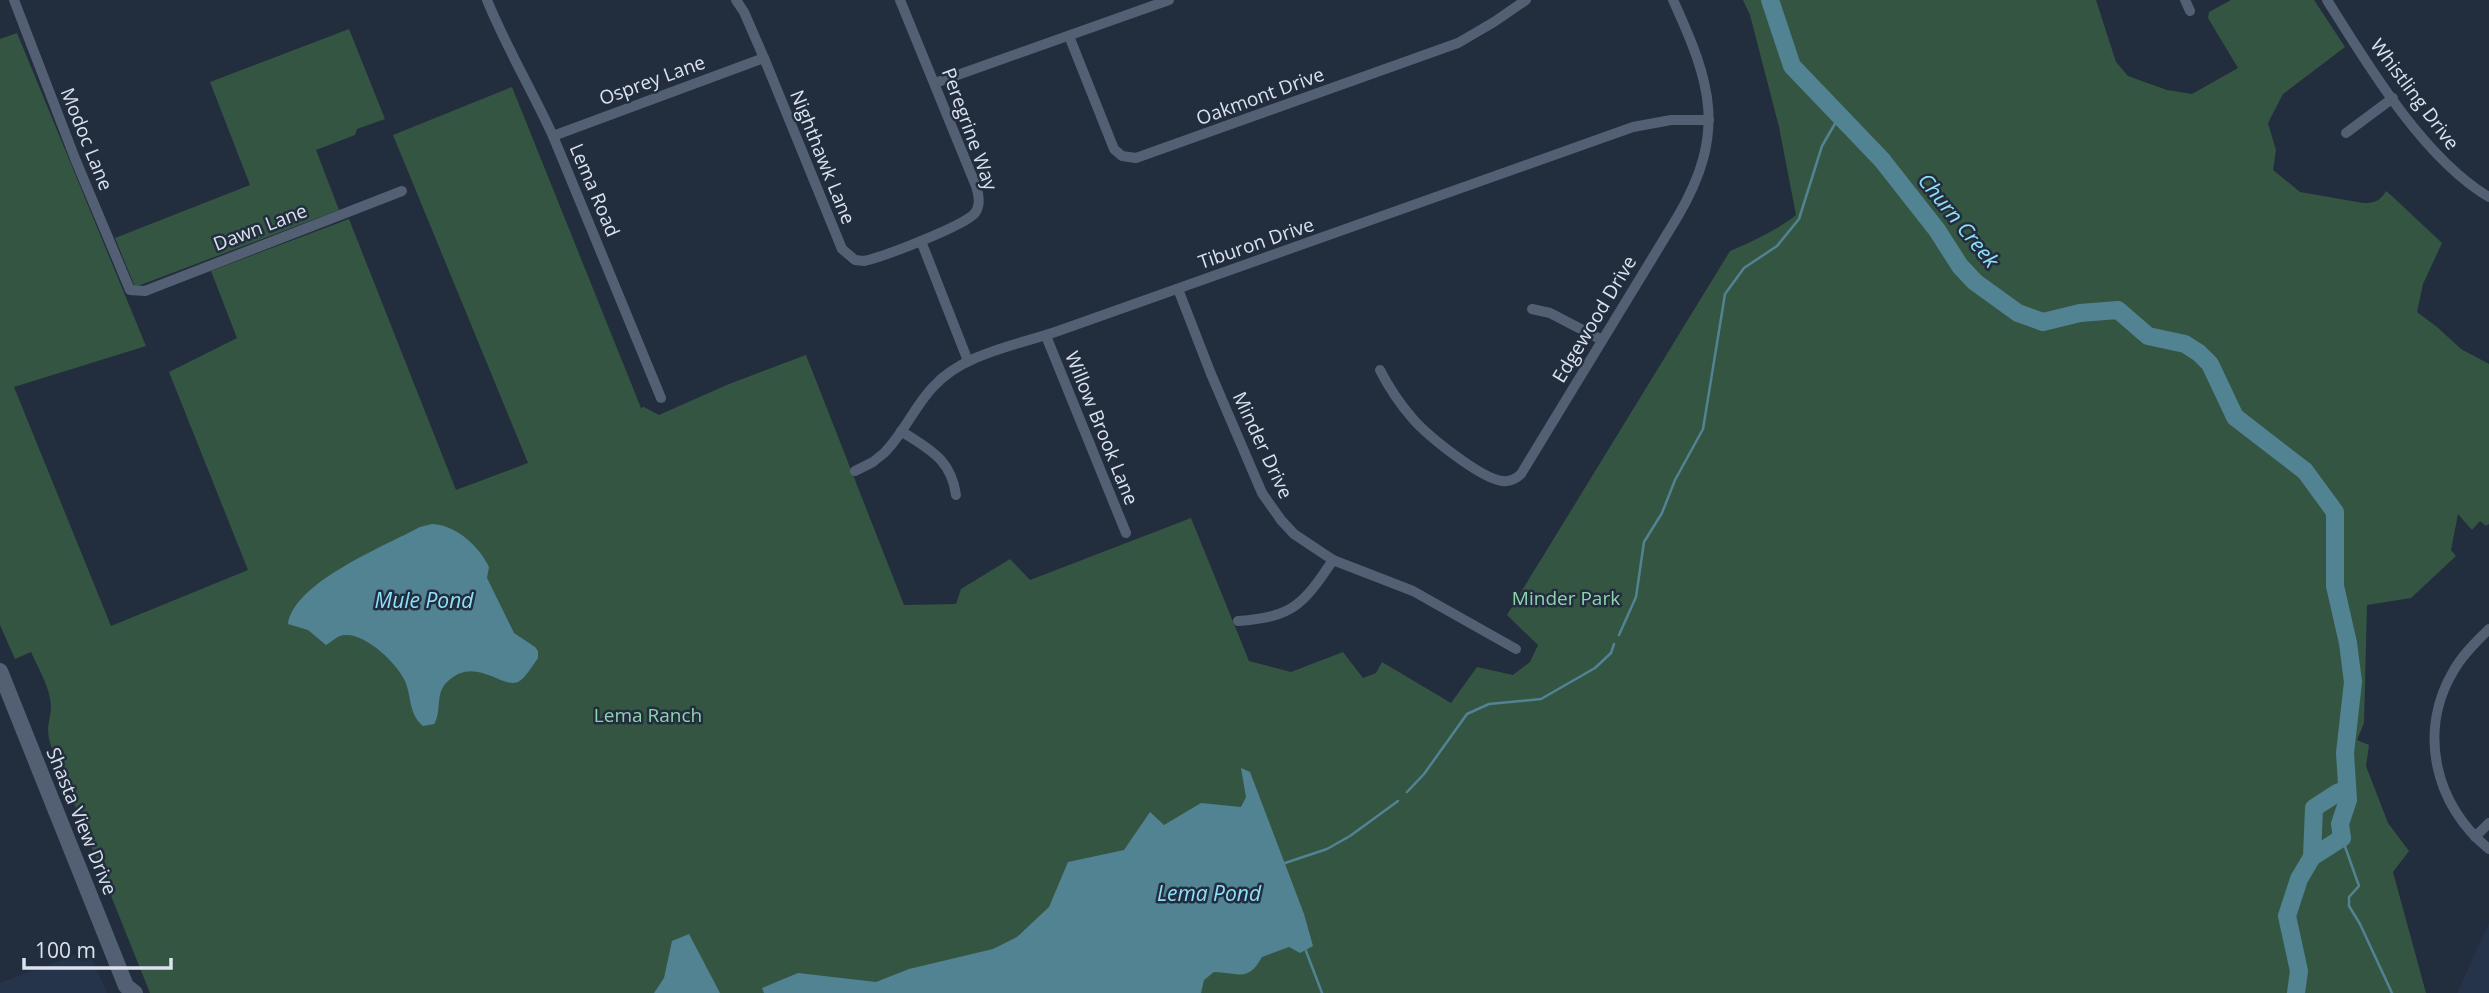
<svg xmlns="http://www.w3.org/2000/svg" width="2489" height="993" viewBox="0 0 2489 993" font-family="'Open Sans',sans-serif">
  <style>
    .built { fill: #26344b }
    .green { fill: #355543 }
    .water { fill: #528393 }
    .lines { fill: none; stroke-linecap: round; stroke-linejoin: round }
    .stream { stroke: #528393; stroke-width: 2.5 }
    .river { stroke: #528393; stroke-width: 18 }
    .minor { stroke: #535f73; stroke-width: 10 }
    .secondary { stroke: #535f73; stroke-width: 16 }
    .labels { text-anchor: middle; dominant-baseline: central; stroke-width: 5; stroke-linejoin: round; paint-order: stroke }
    .street-label { font-size: 19px; fill: #dce3ef; stroke: #222d3e }
    .park-label { font-size: 19px; fill: #90d4ad; stroke: #222d3e }
    .water-label { font-size: 21px; font-style: italic; fill: #8ee0fb; stroke: #222d3e }
  </style>
  <rect width="100%" height="100%" fill="#222d3e"/>
  <!-- built -->
  <g class="built">
    <polygon points="2489,923 2489,993 2457,993"/>
    <polygon points="88,950 107,993 0,993 0,983"/>
  </g>
  <!-- green -->
  <g class="green">
    <path d="M1743 0H2096L2116 62 2128 76 2167 90 2192 94 2238 68 2208 18 2209 12 2231 0H2314L2345 47 2283 94 2268 123 2276 150 2273 170 2300 192 2363 203C2375 203 2380 201 2386 191L2393 197 2442 243 2423 284 2417 312 2437 327 2461 349 2489 364V524L2486 526 2480 521 2472 530 2458 514 2451 550 2456 556 2411 598 2367 605 2364 723 2357 740 2369 745 2366 766 2388 823 2409 851 2393 872 2426 993H150L51 746C45 727 50 724 51 707 51 689 38 668 31 652L15 659 0 625V39L17 33 146 346 14 387 111 626 248 570 169 372 237 338 211 271 349 219 456 490 528 463 393 135 512 87 641 408 644 407 659 415 729 384 806 355 904 605 956 604 961 589 1010 559 1030 580 1191 518 1249 661 1291 672 1343 652 1363 678 1376 673 1382 662 1451 703 1477 667 1513 675 1530 662 1538 645 1507 615 1730 251C1751 242 1779 229 1796 215L1779 127 1750 15Z"/>
    <polygon points="349,29 385,119 357,129 355,135 316,150 339,210 135,287 115,238 250,185 210,82"/>
  </g>
  <!-- water -->
  <g class="water">
    <path d="M432 524C456 525 479 546 489 567L487 578 514 633 535 647 538 651V658C533 665 527 675 521 680 505 694 476 652 446 683 435 695 442 712 434 724L423 726C408 713 412 697 405 681 397 663 365 633 345 635 338 635 333 641 326 645L308 630 288 624C294 582 385 546 420 527Z"/>
    <path d="M1241 768 1250 772 1304 914 1313 946 1300 953 1289 947 1262 957C1248 982 1240 973 1214 972L1204 980 1201 993H764L762 988 798 973 876 982 909 969 993 949 1017 937 1049 907 1068 862 1124 850 1150 812 1164 825 1201 803 1241 807 1246 797Z"/>
    <polygon points="689,934 720,993 654,993 664,978 672,941"/>
  </g>
  <g class="lines">
    <!-- stream -->
    <g class="stream">
      <polyline points="1619,635 1636,597 1644,542 1662,513 1675,480 1703,429 1725,294 1744,268 1777,246 1799,219 1822,146 1840,115"/>
      <polyline points="1407,792 1424,774 1467,714 1489,704 1541,699 1595,668 1611,653 1614,644"/>
      <polyline points="2342,838 2359,886 2349,897 2349,906 2360,924 2392,993"/>
      <polyline points="1285,863 1327,849 1350,836 1398,801"/>
      <polyline points="1306,951 1322,993"/>
    </g>
    <!-- river -->
    <g class="river">
      <polyline points="1770,0 1792,66 1882,160 1937,230 1960,266 1975,282 2018,313 2043,322 2080,313 2118,310 2148,336 2185,344 2199,353 2210,364 2235,417 2305,471 2335,512 2335,586 2348,643 2353,682 2345,753 2348,800 2340,824 2342,838 2312,857"/>
      <polyline points="2296,993 2299,971 2287,916 2299,879 2312,857 2314,808 2337,793 2347,789"/>
    </g>
    <!-- minor -->
    <g class="minor">
      <polyline points="14,0 76,161 130,290 145,291 402,191"/>
      <path d="M487 0C506 47 532 90 553 136L661 398"/>
      <path d="M736 0 744 12 764 58 842 249 855 260 864 261C883 257 964 226 975 213 981 205 979 195 976 186L900 0"/>
      <polyline points="2185,0 2190,11"/>
      <path d="M2327 0C2367 64 2424 159 2489 197"/>
      <polyline points="1069,36 1114,149 1122,156 1136,158 1458,43 1494,22 1526,0"/>
      <polyline points="935,83 1169,0"/>
      <polyline points="2346,133 2393,98"/>
      <polyline points="553,136 764,58"/>
      <polyline points="921,241 968,361"/>
      <polyline points="1178,289 1211,374 1262,493 1281,520 1294,534 1333,560 1413,591 1516,649"/>
      <polyline points="1532,309 1550,313 1602,340"/>
      <polyline points="1046,336 1126,533"/>
      <path d="M1380 370C1389 388 1400 404 1413 419 1428 436 1480 478 1502 481 1510 482 1516 479 1521 474L1678 216C1727 132 1711 83 1673 0"/>
      <path d="M901 431C930 450 951 459 956 495"/>
      <path d="M855 471 873 462 884 453C904 433 914 407 933 387 963 353 1019 345 1061 330L1633 127 1671 120H1709"/>
      <path d="M1238 621C1293 617 1303 605 1333 560"/>
      <path d="M2489 629C2477 641 2463 654 2454 670 2417 731 2435 806 2489 849"/>
      <polyline points="2475,837 2489,823"/>
    </g>
    <!-- secondary -->
    <polyline class="secondary" points="0,671 126,986 135,993"/>
  </g>
  <g class="labels">
    <!-- street labels -->
    <g class="street-label">
      <text transform="translate(652 80) rotate(-20)">Osprey Lane</text>
      <text transform="translate(2415 94) rotate(53)">Whistling Drive</text>
      <text transform="translate(1260 96) rotate(-20)">Oakmont Drive</text>
      <text transform="translate(970 129) rotate(70)">Peregrine Way</text>
      <text transform="translate(87 139) rotate(68)">Modoc Lane</text>
      <text transform="translate(823 157) rotate(68)">Nighthawk Lane</text>
      <text transform="translate(595 190) rotate(67)">Lema Road</text>
      <text transform="translate(260 227) rotate(-21)">Dawn Lane</text>
      <text transform="translate(1256 243) rotate(-19)">Tiburon Drive</text>
      <text transform="translate(1594 319) rotate(-59)">Edgewood Drive</text>
      <text transform="translate(1102 428) rotate(68)">Willow Brook Lane</text>
      <text transform="translate(1263 445) rotate(65)">Minder Drive</text>
      <text transform="translate(82 821) rotate(68)">Shasta View Drive</text>
    </g>
    <!-- park labels -->
    <g class="park-label">
      <text x="1566" y="598">Minder Park</text>
      <text x="648" y="715">Lema Ranch</text>
    </g>
    <!-- water labels -->
    <g class="water-label">
      <text transform="translate(1959 220) rotate(51)">Churn Creek</text>
      <text x="424" y="600">Mule Pond</text>
      <text x="1209" y="893">Lema Pond</text>
    </g>
  </g>
  <!-- scale -->
  <path d="M24 958v10h147v-10" fill="none" stroke="#dce3ef" stroke-width="3.5"/>
  <text x="35" y="958" font-size="21" fill="#dce3ef" stroke="#222d3e" stroke-width="5" paint-order="stroke">100 m</text>
</svg>
